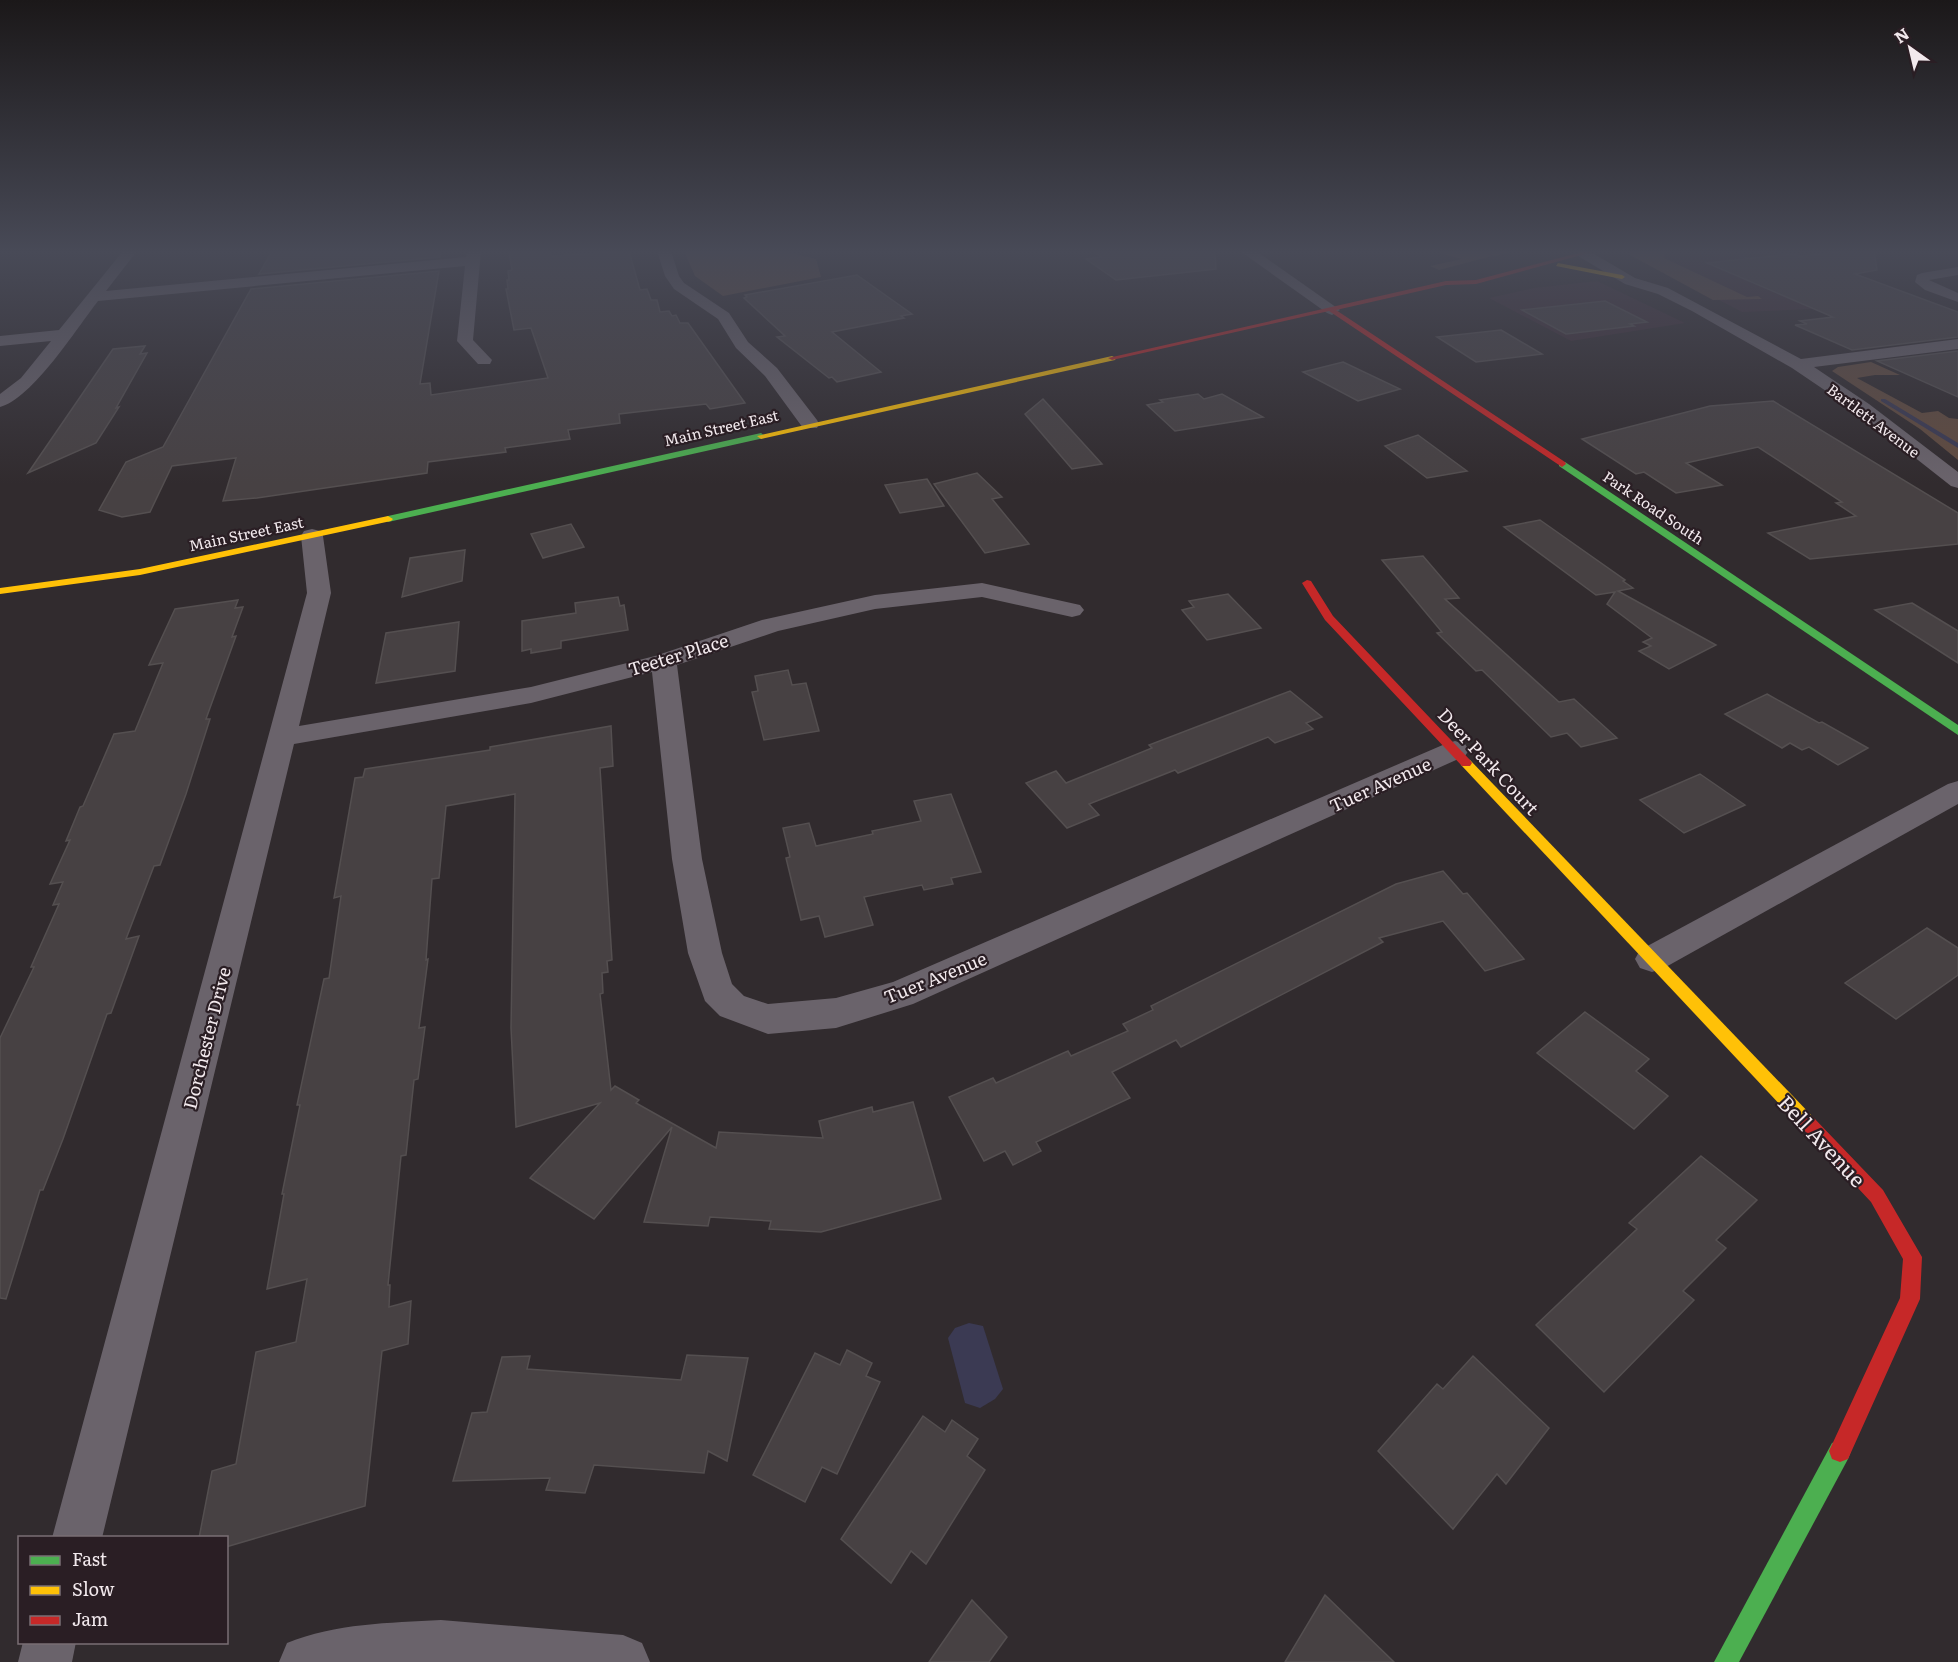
<svg xmlns="http://www.w3.org/2000/svg" width="1958" height="1662" viewBox="0 0 1958 1662" font-family="Literata,serif">
  <style>
    .built { fill: #3f2e37 }
    .green { fill: #614b3f }
    .water { fill: #3b3a53 }
    .lines { fill: none; stroke-linecap: round; stroke-linejoin: round }
    .stream { fill: #3b3a53; fill-rule: evenodd }
    .building { fill: #474143; stroke: #544f50; stroke-width: 1.5 }
    .street { fill: #6a636b; fill-rule: evenodd }
    .fast { fill: #4caf50; fill-rule: evenodd }
    .slow { fill: #ffc107; fill-rule: evenodd }
    .jam { fill: #c62828; fill-rule: evenodd }
    .labels { text-anchor: middle; dominant-baseline: central; stroke-width: 4.5; stroke-linejoin: round; paint-order: stroke }
    .far-street-label { font-size: 15px; fill: #f2e9ed; stroke: #2a1e24 }
    .street-label { font-size: 18px; fill: #f2e9ed; stroke: #2a1e24 }
    .near-street-label { font-size: 21px; fill: #f2e9ed; stroke: #2a1e24 }
  </style>
  <rect width="100%" height="100%" fill="#312b2e"/>
  <!-- built -->
  <g class="built">
    <polygon points="1625,251 1801,251 1752,259 1859,307 1742,312"/>
    <polygon points="1597,281 1685,323 1571,341 1489,298 1534,288"/>
  </g>
  <!-- green -->
  <g class="green">
    <polygon points="684,251 784,251 816,259 821,277 723,296 695,276"/>
    <polygon points="1440,251 1514,251 1495,256 1483,252 1492,256 1439,270 1430,266 1462,259 1443,254"/>
    <polygon points="1629,251 1665,251 1664,258 1747,297 1758,296 1762,299 1713,300 1630,255"/>
    <polygon points="1871,362 1900,375 1875,375 1857,378 1922,413 1938,411 1949,418 1958,419 1958,460 1920,429 1832,371 1838,367"/>
  </g>
  <!-- water -->
  <polygon class="water" points="969,1323 983,1326 1003,1389 995,1399 980,1408 965,1403 948,1338 955,1328"/>
  <g class="lines">
    <!-- stream -->
    <g class="stream">
      <polygon points="1739,255 1743,255 1764,264 1760,265 1739,257"/>
      <polygon points="1881,399 1885,399 1958,443 1958,448 1881,401"/>
    </g>
  </g>
  <!-- building -->
  <g class="building">
    <polygon points="272,251 441,251 440,257 259,274"/>
    <polygon points="524,251 550,251 552,256 629,251 640,290 647,289 651,300 657,300 660,312 669,311 672,316 676,315 680,323 688,323 745,403 710,409 706,404 619,414 620,423 568,430 570,439 505,448 506,452 428,462 427,473 257,498 223,501 236,458 172,466 150,512 122,517 99,510 126,462 163,447 251,289 439,271 420,384 430,383 431,395 548,378 531,328 514,330 506,289 508,289 507,280 509,280 508,271 512,270 509,252"/>
    <polygon points="1093,251 1215,251 1216,269 1116,280 1086,259 1101,257"/>
    <polygon points="1849,251 1874,251 1877,270 1855,274 1958,312 1958,337 1852,350 1795,325 1807,324 1800,321 1833,317 1707,263 1793,254 1801,256"/>
    <polygon points="857,275 912,314 901,316 904,318 832,332 881,372 837,382 832,377 829,378 777,337 785,336 744,298 747,297 745,295"/>
    <polygon points="1605,301 1647,322 1630,324 1634,326 1566,334 1522,310"/>
    <polygon points="1501,330 1542,354 1476,362 1437,337"/>
    <polygon points="145,346 140,354 147,353 116,408 119,407 96,443 28,473 113,349"/>
    <polygon points="1958,351 1958,397 1877,361"/>
    <polygon points="1343,362 1400,389 1358,401 1303,372"/>
    <polygon points="1198,394 1204,399 1222,394 1263,417 1175,431 1147,405 1163,402 1160,400"/>
    <polygon points="1043,399 1102,464 1072,469 1025,414"/>
    <polygon points="1773,401 1958,513 1958,544 1810,559 1768,533 1856,516 1836,503 1842,502 1758,447 1686,463 1722,485 1676,493 1644,472 1636,474 1582,439 1710,406"/>
    <polygon points="1418,435 1467,471 1427,478 1385,446"/>
    <polygon points="977,473 1002,497 992,499 1029,544 985,553 934,484"/>
    <polygon points="927,479 944,506 900,513 885,485"/>
    <polygon points="1540,520 1625,580 1623,581 1633,588 1618,591 1716,645 1669,669 1639,651 1651,646 1643,642 1652,638 1607,604 1615,592 1596,595 1504,527"/>
    <polygon points="571,524 584,547 543,558 531,534"/>
    <polygon points="465,550 462,581 402,597 410,558"/>
    <polygon points="1423,556 1459,598 1445,599 1559,702 1574,699 1617,738 1581,747 1567,733 1551,737 1482,670 1476,671 1437,633 1442,632 1382,560"/>
    <polygon points="1228,594 1261,628 1207,640 1182,610 1194,607 1189,601"/>
    <polygon points="618,597 620,606 624,605 628,630 561,641 561,648 531,653 531,649 522,651 522,621 576,613 575,603"/>
    <polygon points="238,600 235,608 243,607 232,637 236,636 206,719 210,719 186,794 160,865 154,866 126,939 139,936 111,1013 107,1014 63,1139 43,1190 40,1190 6,1299 0,1298 0,1038 34,967 31,967 59,904 53,905 63,882 50,884 70,840 66,841 80,807 83,806 114,734 135,731 163,663 149,665 175,609"/>
    <polygon points="1912,603 1958,631 1958,663 1875,610"/>
    <polygon points="459,622 455,671 376,683 386,633"/>
    <polygon points="788,670 792,685 806,683 819,731 764,740 752,692 758,691 755,676"/>
    <polygon points="1290,691 1322,717 1306,723 1313,729 1275,743 1268,737 1178,773 1175,770 1089,804 1099,815 1067,828 1026,783 1056,771 1066,783 1152,748 1149,745"/>
    <polygon points="1767,694 1819,723 1822,722 1868,748 1838,765 1809,747 1802,750 1790,743 1782,748 1725,714"/>
    <polygon points="611,726 613,766 600,768 612,960 607,961 608,972 602,973 603,993 600,994 611,1090 615,1086 639,1100 636,1103 716,1148 719,1132 823,1138 819,1121 872,1107 873,1112 913,1102 941,1199 821,1232 769,1229 771,1221 710,1217 708,1226 644,1222 672,1127 594,1219 530,1178 600,1103 516,1127 511,1028 515,794 446,806 439,878 432,879 426,960 428,959 419,1028 425,1027 418,1079 414,1080 406,1155 401,1156 388,1285 390,1285 389,1307 411,1301 408,1344 382,1351 365,1506 226,1547 226,1538 199,1538 212,1471 236,1464 256,1352 296,1342 307,1279 267,1289 284,1194 282,1194 300,1105 297,1105 324,979 329,978 341,896 334,898 355,778 363,777 365,769 490,750 490,747"/>
    <polygon points="1700,774 1745,805 1684,833 1640,800"/>
    <polygon points="951,794 981,872 951,878 953,884 924,890 922,885 864,897 873,925 825,937 819,916 801,920 786,858 790,857 783,828 809,823 816,846 873,834 872,831 921,821 914,801"/>
    <polygon points="1443,871 1463,894 1467,893 1524,959 1485,971 1443,921 1379,938 1383,942 1181,1047 1176,1040 1112,1072 1130,1098 1036,1142 1041,1151 1013,1165 1005,1151 984,1161 949,1097 993,1078 996,1083 1068,1051 1071,1056 1128,1031 1123,1024 1153,1010 1151,1006 1396,884"/>
    <polygon points="1927,928 1958,948 1958,975 1896,1019 1845,983"/>
    <polygon points="1585,1012 1649,1059 1636,1071 1668,1096 1634,1129 1537,1053"/>
    <polygon points="1701,1156 1757,1200 1716,1240 1726,1248 1683,1291 1694,1300 1604,1392 1536,1325 1637,1229 1629,1223"/>
    <polygon points="847,1350 872,1363 866,1376 880,1382 837,1474 822,1467 805,1502 753,1475 815,1353 840,1365"/>
    <polygon points="687,1355 748,1358 727,1461 708,1451 704,1473 594,1465 585,1493 546,1490 550,1478 453,1481 472,1413 487,1412 502,1357 530,1356 527,1369 681,1380"/>
    <polygon points="1473,1356 1549,1428 1506,1484 1497,1474 1453,1529 1378,1451 1437,1384 1443,1389"/>
    <polygon points="923,1416 945,1432 952,1420 978,1439 967,1456 985,1470 926,1564 911,1551 891,1583 841,1539"/>
    <polygon points="1325,1595 1394,1662 1285,1662"/>
    <polygon points="972,1600 1007,1637 989,1662 929,1662"/>
  </g>
  <g class="lines">
    <!-- street -->
    <g class="street">
      <path d="M123 251H137L106 291 466 257 467 251H481L473 340 492 360 490 364H478L457 341 465 266 98 301C77 328 32 399 0 407V394L21 378 51 341 0 346V336L59 330Z"/>
      <polygon points="657,251 671,251 679,276 684,283 729,313 748,342 777,368 817,420 819,424 817,428 803,428 765,376 736,348 718,319 674,289 665,276"/>
      <polygon points="1240,251 1256,251 1340,310 1332,315 1327,313"/>
      <polygon points="1578,251 1589,251 1635,278 1668,288 1801,359 1958,339 1958,349 1814,367 1869,404 1958,472 1958,488 1951,486 1857,412 1792,368 1692,311 1658,294 1625,284 1578,256"/>
      <polygon points="1958,267 1958,275 1929,280 1958,293 1958,302 1925,290 1915,282 1917,275 1922,273"/>
      <polygon points="312,529 320,531 323,536 331,593 299,726 531,687 655,656 762,620 875,595 982,583 1080,605 1084,610 1080,615 1072,617 982,597 875,609 778,631 677,665 702,859 722,953 732,984 744,996 768,1004 836,998 893,982 1445,744 1455,741 1465,744 1469,750 1465,756 913,1004 836,1028 768,1034 720,1016 705,1001 688,953 672,859 652,672 531,703 294,744 102,1538 52,1538 307,593 301,536 304,531"/>
      <polygon points="1958,781 1958,804 1664,968 1652,972 1640,968 1635,959 1640,950 1948,784"/>
      <path d="M441 1620 623 1635 642 1643 650 1662H279L287 1643C336 1623 389 1623 441 1620Z"/>
      <polygon points="23,1642 76,1642 72,1662 18,1662"/>
    </g>
    <!-- fast -->
    <g class="fast">
      <polygon points="761,433 765,436 764,438 388,522 383,519 388,516"/>
      <polygon points="1559,462 1565,462 1958,725 1958,735 1559,466"/>
      <polygon points="1840,1440 1848,1443 1851,1451 1848,1459 1739,1662 1714,1662 1832,1443"/>
    </g>
    <!-- slow -->
    <g class="slow">
      <polygon points="1558,263 1622,275 1625,277 1622,279 1556,266"/>
      <polygon points="1112,356 1116,358 1115,360 761,439 757,436"/>
      <polygon points="388,516 393,519 391,521 140,575 0,594 0,588 140,569"/>
      <polygon points="1466,759 1470,760 1813,1117 1816,1122 1813,1127 1807,1130 1801,1127 1462,766 1460,763"/>
    </g>
    <!-- jam -->
    <g class="jam">
      <polygon points="1586,251 1596,251 1476,284 1446,285 1336,310 1565,462 1566,464 1562,467 1329,311 1112,360 1108,358 1446,281 1476,280"/>
      <polygon points="1307,580 1311,581 1333,616 1470,760 1472,763 1470,766 1462,766 1325,620 1302,583"/>
      <polygon points="1807,1114 1813,1117 1883,1190 1922,1257 1920,1299 1848,1459 1840,1462 1832,1459 1829,1451 1900,1298 1903,1259 1871,1202 1801,1127 1798,1122 1801,1117"/>
    </g>
  </g>
  <!-- sky -->
  <linearGradient id="sky" x2="0" y2="1"><stop stop-color="#1b1819"/><stop offset="0.52" stop-color="#484a57"/><stop offset="1" stop-color="#484a57" stop-opacity="0"/></linearGradient>
  <rect width="1958" height="484" fill="url(#sky)"/>
  <g class="labels">
    <!-- far-street labels -->
    <g class="far-street-label">
      <text transform="translate(1874 420) rotate(37)">Bartlett Avenue</text>
      <text transform="translate(721 427) rotate(-13)">Main Street East</text>
      <text transform="translate(1654 507) rotate(34)">Park Road South</text>
      <text transform="translate(246 533) rotate(-12)">Main Street East</text>
    </g>
    <!-- street labels -->
    <g class="street-label">
      <text transform="translate(678 654) rotate(-17)">Teeter Place</text>
      <text transform="translate(1489 761) rotate(47)">Deer Park Court</text>
      <text transform="translate(1380 784) rotate(-24)">Tuer Avenue</text>
      <text transform="translate(935 977) rotate(-22)">Tuer Avenue</text>
      <text transform="translate(206 1038) rotate(-76)">Dorchester Drive</text>
    </g>
    <!-- near-street labels -->
    <g class="near-street-label">
      <text transform="translate(1823 1140) rotate(47)">Bell Avenue</text>
    </g>
  </g>
  <!-- legend -->
  <rect x="18" y="1536" width="210" height="108" fill="#2a1e24" stroke="#7a6f74" stroke-width="1.5"/>
  <rect x="30" y="1556" width="30" height="9" fill="#4caf50" stroke="#7a6f74" stroke-width="1.5"/>
  <text x="72" y="1566" font-size="18" fill="#f2e9ed">Fast</text>
  <rect x="30" y="1586" width="30" height="9" fill="#ffc107" stroke="#7a6f74" stroke-width="1.5"/>
  <text x="72" y="1596" font-size="18" fill="#f2e9ed">Slow</text>
  <rect x="30" y="1616" width="30" height="9" fill="#c62828" stroke="#7a6f74" stroke-width="1.5"/>
  <text x="72" y="1626" font-size="18" fill="#f2e9ed">Jam</text>
  <!-- north arrow -->
  <g transform="translate(1910 48) rotate(326)" stroke="#2a1e24" stroke-width="4.5" paint-order="stroke">
  <path d="M0-4.5L10 22L0 15L-10 22Z" fill="#f2e9ed"/>
  <text y="-9" font-size="16" font-weight="bold" text-anchor="middle" fill="#f2e9ed">N</text>
  </g>
</svg>
